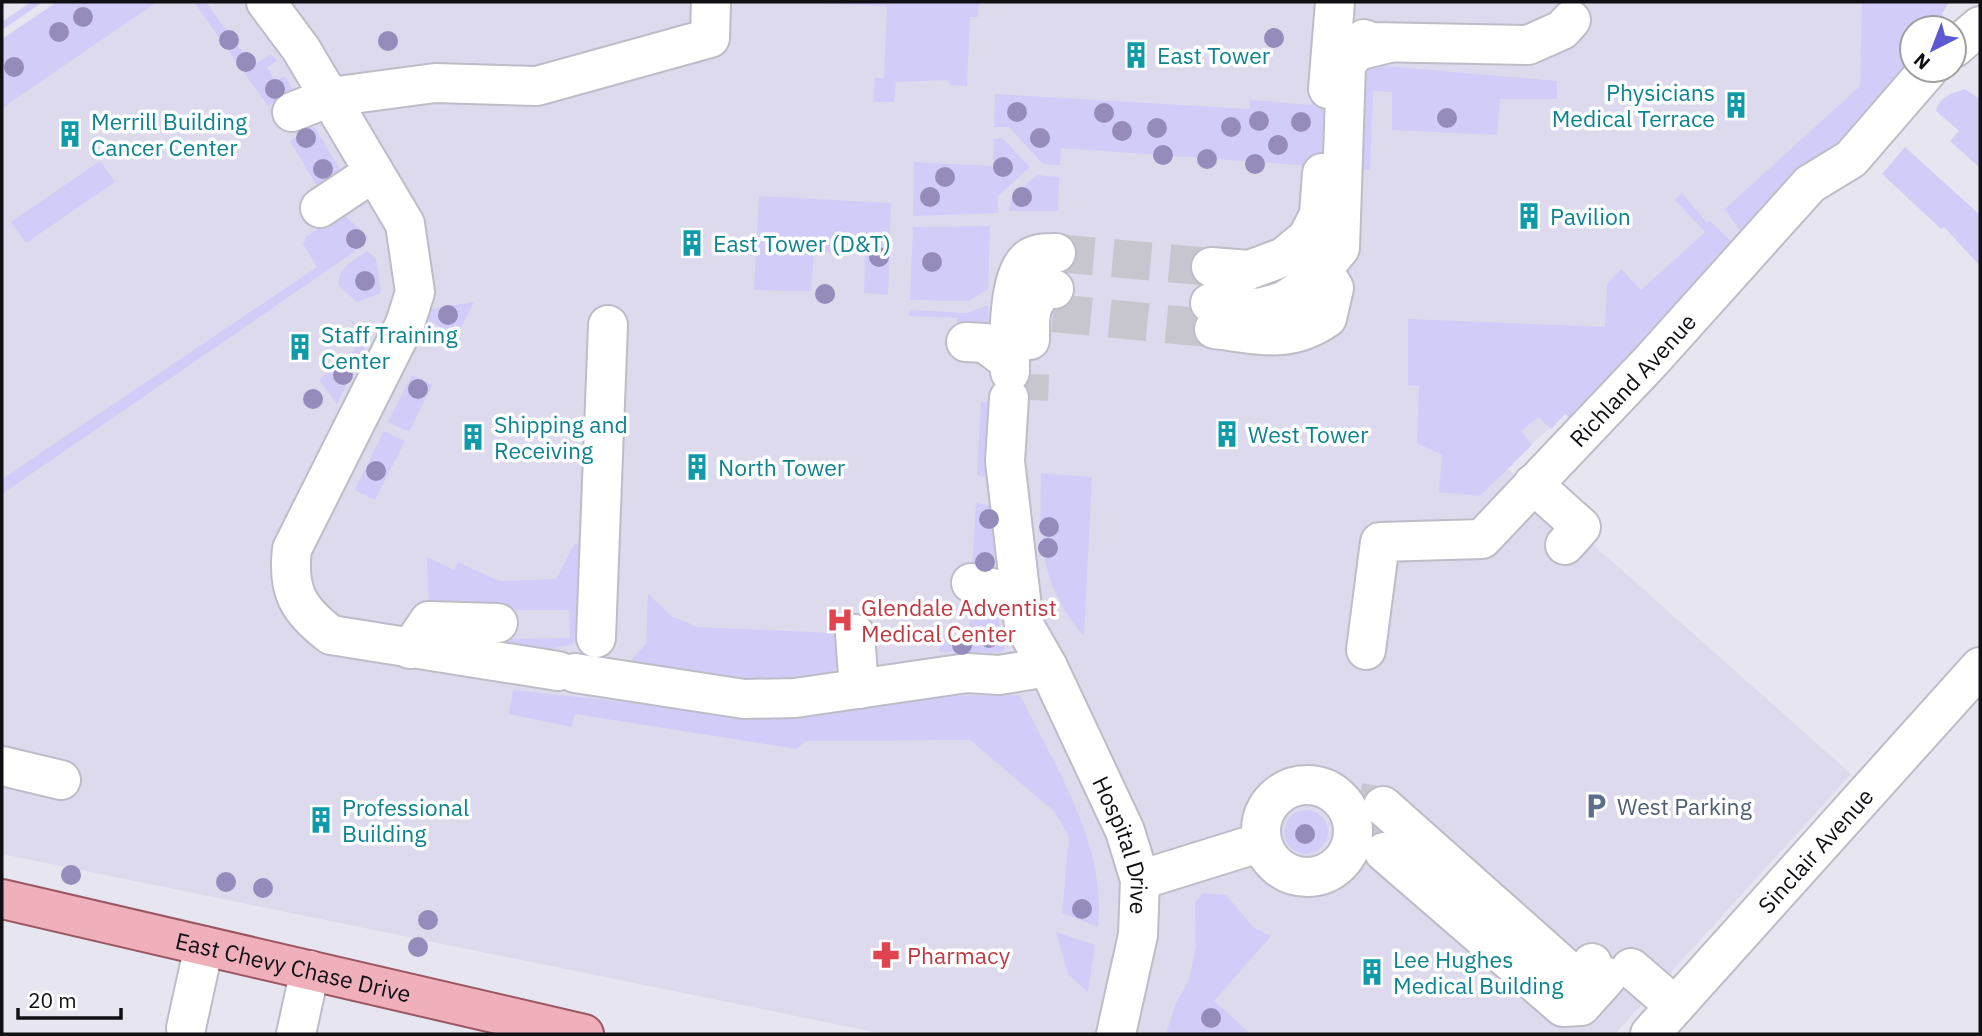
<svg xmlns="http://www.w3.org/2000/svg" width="1982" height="1036" viewBox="0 0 1982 1036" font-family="'IBM Plex Sans',sans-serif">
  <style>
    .built { fill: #dcdaec }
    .green { fill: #d2cdf8 }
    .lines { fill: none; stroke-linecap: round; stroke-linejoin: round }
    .minor-tunnel { stroke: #c7c6cf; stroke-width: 38; stroke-dasharray: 38 19; stroke-linecap: butt }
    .minor-casing { stroke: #bdbdc7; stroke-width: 42 }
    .major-casing { stroke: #9a5662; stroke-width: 42 }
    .minor { stroke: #fff; stroke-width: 38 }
    .major { stroke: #efb0bb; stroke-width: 38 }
    .tree { fill: #968cbb }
    .labels { text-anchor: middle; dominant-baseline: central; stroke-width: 7; stroke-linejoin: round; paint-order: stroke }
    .culture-label { font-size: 23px; fill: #0d838f; stroke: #fff; text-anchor: start }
    .street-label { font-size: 23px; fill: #100f13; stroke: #fff }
    .health-label { font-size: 23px; fill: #be3a42; stroke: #fff; text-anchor: start }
    .service-label { font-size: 23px; fill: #4e5e75; stroke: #fff; text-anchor: start }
  </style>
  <rect width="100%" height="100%" fill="#e7e6f0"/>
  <!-- built -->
  <polygon class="built" points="58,2 1948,2 1912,28 1912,48 1636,351 1506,467 1851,774 1615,1034 884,1034 2,854 2,40"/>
  <!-- green -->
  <g class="green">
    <polygon points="31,2 43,2 2,30 2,22"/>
    <polygon points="57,2 157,2 2,108 2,39"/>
    <polygon points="194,2 206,2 252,66 271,54 277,61 267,67 275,81 285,76 293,90 268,106"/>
    <polygon points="788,2 979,2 978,17 970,17 967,86 950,85 948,80 896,82 894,102 873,102 875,78 884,78 887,6"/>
    <polygon points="1862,2 1949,2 1942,14 1947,20 1941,28 1912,28 1912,63 1831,163 1745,238 1725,209 1860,86"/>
    <polygon points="1362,64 1557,81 1557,99 1500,99 1497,135 1392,130 1392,92 1373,91 1370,170 1061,148 1060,165 1043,164 1009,127 994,127 995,94 1249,109 1250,100 1310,105"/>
    <path d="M1965 89 1980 99V168L1950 141 1959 131 1936 111C1940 96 1952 93 1965 89Z"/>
    <polygon points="310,127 315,128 343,174 321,193 290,141"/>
    <polygon points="1002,138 1030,167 998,196 998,213 913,216 914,162 993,166 994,139"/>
    <polygon points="1905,147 1980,215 1980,266 1944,227 1941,229 1882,174"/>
    <polygon points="100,161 115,182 26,243 11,222"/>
    <polygon points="1037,175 1059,177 1058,211 1009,211 1011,198"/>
    <polygon points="1682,193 1707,223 1710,221 1738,248 1579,427 1565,414 1551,429 1538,417 1521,431 1532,445 1480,496 1439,492 1442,455 1417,443 1419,386 1408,385 1408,319 1605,327 1607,284 1621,269 1641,290 1705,232 1675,200"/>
    <polygon points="759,196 891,203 888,295 864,293 865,253 814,252 811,291 754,290"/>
    <polygon points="341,212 368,237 354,252 2,494 2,479 317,267 303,244 306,237"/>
    <polygon points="990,226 988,289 969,301 910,300 913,227"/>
    <path d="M367 251 376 258 381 293 357 302 339 286C336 268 354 261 367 251Z"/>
    <polygon points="474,302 457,336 425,318 431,309"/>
    <polygon points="988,305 989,334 956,331 957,318 909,316 910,310 967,313"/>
    <polygon points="350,319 371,334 337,404 319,380 363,342"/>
    <polygon points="412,375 432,385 409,432 388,422"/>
    <polygon points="981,402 987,402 987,477 977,475"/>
    <polygon points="384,431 405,441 375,500 355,490"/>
    <path d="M1041 473 1092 477 1084 636C1039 585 1039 537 1041 473Z"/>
    <polygon points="976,503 995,506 994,577 972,571"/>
    <polygon points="575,543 582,545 578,636 571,645 537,651 480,645 499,639 570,638 569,610 429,610 427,557 454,570 458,562 499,581 556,579"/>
    <polygon points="648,594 671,616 698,627 833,633 840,649 836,668 821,680 751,682 631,660 646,644"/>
    <polygon points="971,595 995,603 1005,649 1000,653 939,652 942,637 969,638"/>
    <path d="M513 690 727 713 917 696 1020 695C1055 767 1107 844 1098 927L1062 913 1069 837 1054 811 970 740 805 741 797 749 575 714 572 727 509 714Z"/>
    <circle cx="1306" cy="832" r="22"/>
    <polygon points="1203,893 1226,895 1253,927 1271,936 1214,1001 1251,1034 1166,1034 1175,1005 1189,980 1196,946 1195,902"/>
    <polygon points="1056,932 1095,945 1088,992 1068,974"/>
  </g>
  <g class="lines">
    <!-- minor-tunnel -->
    <g class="minor-tunnel">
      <polyline points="1056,253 1211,267"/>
      <polyline points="1053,313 1208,328"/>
      <polyline points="1029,400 1030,374"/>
      <polyline points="1359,802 1383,806"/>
      <polyline points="1360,835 1384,852"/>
    </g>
    <defs>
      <g id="minor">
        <path d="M266 2 301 49 405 224 415 292 405 324 292 549C287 591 298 610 331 635L558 671"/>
        <polyline points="1364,39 1371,42 1528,45 1562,30 1571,20"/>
        <polyline points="1954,48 1980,26"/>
        <polyline points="1328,89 1335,2"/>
        <polyline points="292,112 330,97 435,83 537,86 710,38 711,2"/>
        <polyline points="320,208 374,172"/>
        <polyline points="1211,267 1249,270 1284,257 1307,238 1319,215 1322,173"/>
        <polyline points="1210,303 1259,308 1284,301 1310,284 1340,248 1346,64 1357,51 1389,43"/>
        <path d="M1214 329C1258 334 1288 345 1327 318L1334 288 1323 270 1306 258"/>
        <path d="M1030 340C1030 317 1028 303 1047 288L1054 289"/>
        <polyline points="966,342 985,343 1010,362"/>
        <path d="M1010 372C1009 346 1007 281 1026 261 1033 253 1046 253 1056 253"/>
        <path id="s1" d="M1009 398 1005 461 1024 625 1048 667 1125 831 1140 880 1138 935 1116 1034"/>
        <polyline points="1533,484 1581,527 1565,545"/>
        <polyline points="971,583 996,589 1021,605"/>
        <polyline points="855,634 859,689"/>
        <polyline points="596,638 608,325"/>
        <polyline points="410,649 429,621 498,623"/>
        <path id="s2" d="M1366 650 1380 542 1482 539 1651 361 1810 184 1851 159 1928 70"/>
        <polyline points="575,673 744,699 795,698 967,673 999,675 1048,667"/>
        <polyline points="2,766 61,780"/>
        <circle cx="1307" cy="831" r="46"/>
        <polyline points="1383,806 1573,975 1582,976 1592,963"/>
        <polyline points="1384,852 1563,1007 1581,1006 1607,977"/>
        <polyline points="1140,880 1262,842"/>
        <polyline points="1631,968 1675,1006"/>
        <polyline points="186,1028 204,946"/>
        <polyline points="296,1034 310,970"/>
        <path id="s3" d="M1650 1034 1980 667"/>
      </g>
      <g id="major">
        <path id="s4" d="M2 899 584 1034"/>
      </g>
    </defs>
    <!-- minor casing -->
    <use href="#minor" class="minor-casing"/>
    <!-- major casing -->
    <use href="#major" class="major-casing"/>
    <!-- minor -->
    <use href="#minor" class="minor"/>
    <!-- major -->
    <use href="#major" class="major"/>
  </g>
  <!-- trees -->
  <g class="tree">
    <circle cx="83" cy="17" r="10"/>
    <circle cx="59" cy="32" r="10"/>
    <circle cx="1274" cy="38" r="10"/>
    <circle cx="229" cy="40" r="10"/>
    <circle cx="388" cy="41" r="10"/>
    <circle cx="246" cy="62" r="10"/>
    <circle cx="14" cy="67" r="10"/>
    <circle cx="275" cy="89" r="10"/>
    <circle cx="1017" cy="112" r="10"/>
    <circle cx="1104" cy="113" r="10"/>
    <circle cx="1447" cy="118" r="10"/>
    <circle cx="1259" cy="121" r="10"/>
    <circle cx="1301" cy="122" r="10"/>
    <circle cx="1231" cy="127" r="10"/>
    <circle cx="1157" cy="128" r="10"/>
    <circle cx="1122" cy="131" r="10"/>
    <circle cx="306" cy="138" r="10"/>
    <circle cx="1040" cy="138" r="10"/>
    <circle cx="1278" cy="145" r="10"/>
    <circle cx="1163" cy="155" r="10"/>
    <circle cx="1207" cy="159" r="10"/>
    <circle cx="1255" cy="164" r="10"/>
    <circle cx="1003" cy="167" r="10"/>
    <circle cx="323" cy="169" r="10"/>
    <circle cx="945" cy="177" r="10"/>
    <circle cx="930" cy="197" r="10"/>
    <circle cx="1022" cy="197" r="10"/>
    <circle cx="356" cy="239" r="10"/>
    <circle cx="879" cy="257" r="10"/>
    <circle cx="932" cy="262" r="10"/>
    <circle cx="365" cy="281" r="10"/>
    <circle cx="825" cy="294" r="10"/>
    <circle cx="448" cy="315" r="10"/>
    <circle cx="343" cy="375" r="10"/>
    <circle cx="418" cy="389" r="10"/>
    <circle cx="313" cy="399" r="10"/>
    <circle cx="376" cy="471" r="10"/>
    <circle cx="989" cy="519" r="10"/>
    <circle cx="1049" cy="527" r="10"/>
    <circle cx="1048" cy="548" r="10"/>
    <circle cx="985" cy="562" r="10"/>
    <circle cx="989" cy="638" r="10"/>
    <circle cx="962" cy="645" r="10"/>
    <circle cx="1305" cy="834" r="10"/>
    <circle cx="71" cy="875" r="10"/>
    <circle cx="226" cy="882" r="10"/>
    <circle cx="263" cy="888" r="10"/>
    <circle cx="1082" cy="909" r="10"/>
    <circle cx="428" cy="920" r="10"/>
    <circle cx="418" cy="947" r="10"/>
    <circle cx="1211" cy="1018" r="10"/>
  </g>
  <!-- icons -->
  <defs>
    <symbol id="building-bare" viewBox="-9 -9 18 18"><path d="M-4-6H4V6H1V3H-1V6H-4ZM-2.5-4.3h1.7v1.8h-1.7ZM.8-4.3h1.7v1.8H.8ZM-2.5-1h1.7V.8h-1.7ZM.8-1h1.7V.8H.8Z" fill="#0f9aa8" stroke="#fff" stroke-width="2.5" paint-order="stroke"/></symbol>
    <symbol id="hospital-bare" viewBox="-9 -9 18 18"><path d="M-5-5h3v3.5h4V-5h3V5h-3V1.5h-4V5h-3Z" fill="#e0444e" stroke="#fff" stroke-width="2.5" paint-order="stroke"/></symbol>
    <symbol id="parking-bare" viewBox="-9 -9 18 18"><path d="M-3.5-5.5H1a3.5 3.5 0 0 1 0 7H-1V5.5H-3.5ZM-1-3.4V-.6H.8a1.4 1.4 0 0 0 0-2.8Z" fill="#5c6f8a" stroke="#fff" stroke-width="2.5" paint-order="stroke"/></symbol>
    <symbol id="pharmacy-bare" viewBox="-9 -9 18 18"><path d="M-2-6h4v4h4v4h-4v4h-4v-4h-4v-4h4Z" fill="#e0444e" stroke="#fff" stroke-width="2.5" paint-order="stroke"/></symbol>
  </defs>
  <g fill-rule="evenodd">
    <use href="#building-bare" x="1117" y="36" width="38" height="38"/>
    <use href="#building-bare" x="1717" y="86" width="38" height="38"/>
    <use href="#building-bare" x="51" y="115" width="38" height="38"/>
    <use href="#building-bare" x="1510" y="197" width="38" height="38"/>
    <use href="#building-bare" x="673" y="224" width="38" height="38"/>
    <use href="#building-bare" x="281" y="328" width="38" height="38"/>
    <use href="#building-bare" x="1208" y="415" width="38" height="38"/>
    <use href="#building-bare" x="454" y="418" width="38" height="38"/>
    <use href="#building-bare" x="678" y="448" width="38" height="38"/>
    <use href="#hospital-bare" x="821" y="601" width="38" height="38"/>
    <use href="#parking-bare" x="1577" y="787" width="38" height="38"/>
    <use href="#building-bare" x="302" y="801" width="38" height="38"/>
    <use href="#pharmacy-bare" x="867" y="936" width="38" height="38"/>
    <use href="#building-bare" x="1353" y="953" width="38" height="38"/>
  </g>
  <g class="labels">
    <!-- culture labels -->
    <g class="culture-label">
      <text x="1157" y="55">East Tower</text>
      <text x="1715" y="92" text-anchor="end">Physicians<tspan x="1715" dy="26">Medical Terrace</tspan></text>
      <text x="91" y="121">Merrill Building<tspan x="91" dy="26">Cancer Center</tspan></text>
      <text x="1550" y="216">Pavilion</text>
      <text x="713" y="243">East Tower (D&amp;T)</text>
      <text x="321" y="334">Staff Training<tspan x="321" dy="26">Center</tspan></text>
      <text x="494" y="424">Shipping and<tspan x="494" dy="26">Receiving</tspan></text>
      <text x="1248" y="434">West Tower</text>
      <text x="718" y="467">North Tower</text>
      <text x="342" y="807">Professional<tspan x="342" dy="26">Building</tspan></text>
      <text x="1393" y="959">Lee Hughes<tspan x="1393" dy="26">Medical Building</tspan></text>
    </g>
    <!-- street labels -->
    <g class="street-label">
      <text stroke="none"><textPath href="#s2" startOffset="430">Richland Avenue</textPath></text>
      <text stroke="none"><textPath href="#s1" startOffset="471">Hospital Drive</textPath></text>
      <text stroke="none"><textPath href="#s3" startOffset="247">Sinclair Avenue</textPath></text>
      <text stroke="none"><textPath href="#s4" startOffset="299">East Chevy Chase Drive</textPath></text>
    </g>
    <!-- health labels -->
    <g class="health-label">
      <text x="861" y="607">Glendale Adventist<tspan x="861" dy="26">Medical Center</tspan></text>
      <text x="907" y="955">Pharmacy</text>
    </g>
    <!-- service labels -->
    <g class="service-label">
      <text x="1617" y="806">West Parking</text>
    </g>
  </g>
  <!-- border -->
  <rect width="1982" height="1036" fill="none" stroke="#100f13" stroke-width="7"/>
  <!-- north arrow -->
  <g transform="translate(1933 49) rotate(222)"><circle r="33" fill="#ffffff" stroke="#9f9fa1" stroke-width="2"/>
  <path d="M0-5L12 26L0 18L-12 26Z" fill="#5c59d1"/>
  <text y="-10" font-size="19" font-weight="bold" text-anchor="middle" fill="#100f13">N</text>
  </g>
  <!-- scale -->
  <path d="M18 1008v10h103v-10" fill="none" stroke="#100f13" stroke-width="3.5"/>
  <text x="28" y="1008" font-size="21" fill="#100f13" stroke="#ffffff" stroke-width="5" paint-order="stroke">20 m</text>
</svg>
